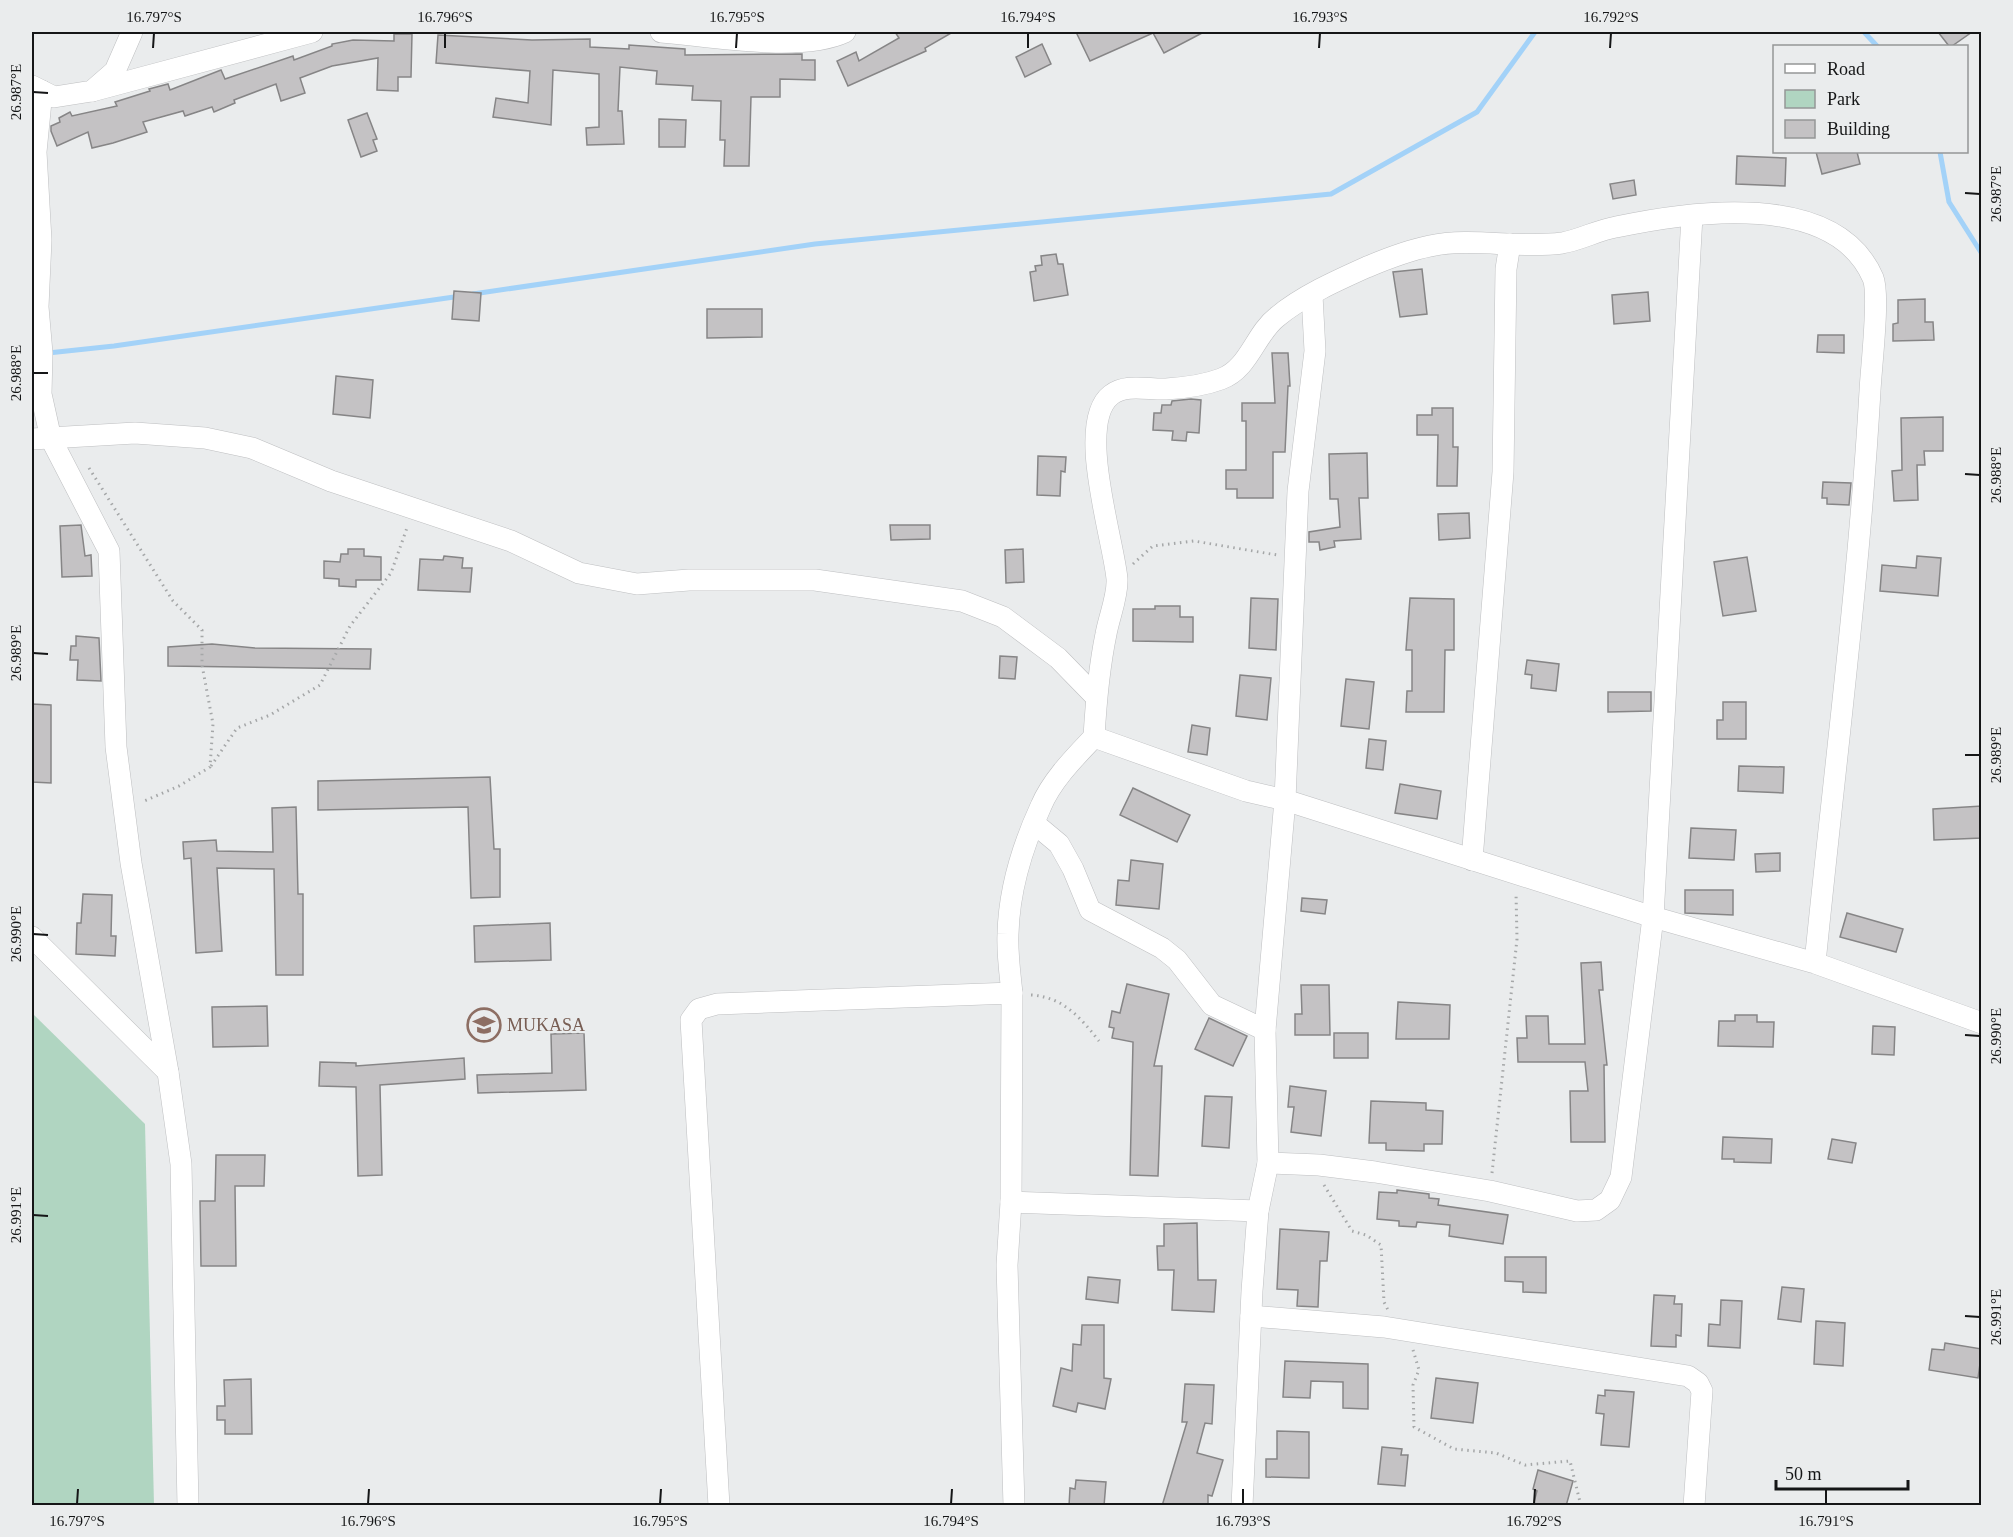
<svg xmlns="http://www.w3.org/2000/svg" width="2013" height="1537" viewBox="0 0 2013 1537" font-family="Georgia,serif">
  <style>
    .green { fill: #b0d5c1 }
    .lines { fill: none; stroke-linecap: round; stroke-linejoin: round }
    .stream { stroke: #a3d2f8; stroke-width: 5 }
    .building { fill: #c4c2c4; stroke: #868586; stroke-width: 1.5 }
    .minor-casing { stroke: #bebfc1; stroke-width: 22 }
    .path { stroke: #a5a7a8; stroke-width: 3; stroke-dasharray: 1.5 4.5; stroke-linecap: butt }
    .minor { stroke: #fff; stroke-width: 21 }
    .ticks { fill: none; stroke: #151617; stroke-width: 2 }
    .labels { text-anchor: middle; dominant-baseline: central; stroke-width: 4.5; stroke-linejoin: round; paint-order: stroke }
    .education-label { font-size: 18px; fill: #785e54; stroke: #eaeced; text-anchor: start }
    .neatline { fill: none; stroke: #151617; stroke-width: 2 }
    .ticks-label { font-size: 15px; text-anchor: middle; fill: #151617 }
  </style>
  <rect width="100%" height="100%" fill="#eaeced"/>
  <!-- green -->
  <polygon class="green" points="32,1013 145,1124 154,1505 32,1505"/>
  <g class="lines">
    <!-- stream -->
    <g class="stream">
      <polyline points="1864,32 1877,46"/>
      <polyline points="1940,152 1949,202 1982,254"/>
      <polyline points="473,294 815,244 1331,194 1477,112 1535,32"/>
      <polyline points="48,353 114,346 461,296"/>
    </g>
  </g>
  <!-- building -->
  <g class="building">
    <polygon points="895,32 953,32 925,48 926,51 848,86 837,61 856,52 859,61 899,38"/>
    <polygon points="1076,32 1204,32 1164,53 1153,33 1090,61"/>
    <polygon points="1938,32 1972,32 1952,46 1949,46"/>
    <polygon points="394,34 412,34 411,77 398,77 398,91 377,90 378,58 332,66 300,78 305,93 281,101 276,84 234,100 235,103 214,112 212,107 185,116 183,111 143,122 147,132 113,143 92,148 88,132 57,146 51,131 51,126 60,122 59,118 70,112 72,116 117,106 115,102 150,91 149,89 168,84 170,90 221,70 225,79 293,56 294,60 332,46 332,44 353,40 394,41"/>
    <polygon points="438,35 532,40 590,39 590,47 629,49 629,45 685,49 685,55 802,54 802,60 815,60 815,80 780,79 780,97 751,97 749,166 724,166 725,140 720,140 721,101 692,100 693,86 656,84 657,71 620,67 618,111 622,111 624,144 587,145 586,128 599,127 599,74 553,70 551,125 493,117 496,98 528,103 530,71 436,63"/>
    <polygon points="1042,44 1051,64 1025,77 1016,57"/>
    <polygon points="367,113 377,139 373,140 377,151 361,157 348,120"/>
    <polygon points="659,119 686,120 685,147 659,147"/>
    <polygon points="1816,152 1857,152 1860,164 1822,174"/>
    <polygon points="1737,156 1786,158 1785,186 1736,184"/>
    <polygon points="1634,180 1636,195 1613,199 1610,184"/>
    <polygon points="1056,254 1058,264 1063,264 1068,295 1034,301 1030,272 1036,271 1035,266 1042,265 1041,256"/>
    <polygon points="1422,269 1427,314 1400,317 1393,272"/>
    <polygon points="454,291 481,293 479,321 452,319"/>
    <polygon points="1648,292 1650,321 1614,324 1612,295"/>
    <polygon points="1925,299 1925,322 1933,322 1934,340 1893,341 1893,324 1898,323 1898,300"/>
    <polygon points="707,309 762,309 762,337 707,338"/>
    <polygon points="1818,335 1844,335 1844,353 1817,352"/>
    <polygon points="1272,353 1288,353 1290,386 1288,386 1285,452 1273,452 1273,498 1237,498 1237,489 1226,489 1226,470 1246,470 1246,421 1242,421 1242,403 1275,403"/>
    <polygon points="336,376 373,380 370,418 333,414"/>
    <polygon points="1191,399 1201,400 1199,433 1187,432 1186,441 1172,440 1173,431 1153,430 1154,413 1161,413 1162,405 1171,405 1172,401"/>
    <polygon points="1432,408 1453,408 1453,447 1458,447 1457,486 1437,486 1438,435 1417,435 1417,415 1432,415"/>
    <polygon points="1943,417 1943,451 1924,451 1925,465 1917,465 1918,500 1894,501 1892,471 1902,470 1901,418"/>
    <polygon points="1367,453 1368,498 1359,498 1361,539 1334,541 1335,547 1320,550 1319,542 1309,542 1309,532 1340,527 1338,499 1330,499 1329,454"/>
    <polygon points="1038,456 1066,457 1065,472 1061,471 1060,496 1037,495"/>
    <polygon points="1823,482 1851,483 1849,505 1827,504 1827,498 1822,498"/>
    <polygon points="1469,513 1470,538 1439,540 1438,514"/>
    <polygon points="81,525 85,556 91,555 92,576 62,577 60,526"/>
    <polygon points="890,525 930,525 930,539 891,540"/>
    <polygon points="348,549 364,549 364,556 381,557 381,580 356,580 356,587 339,586 339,579 324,578 324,561 340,562 341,554 348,554"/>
    <polygon points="1023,549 1024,582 1006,583 1005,550"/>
    <polygon points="444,556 463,558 462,568 472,568 470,592 418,590 420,559 443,560"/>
    <polygon points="1917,556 1941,558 1938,596 1880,591 1882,565 1916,568"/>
    <polygon points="1747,557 1756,611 1723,616 1714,562"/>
    <polygon points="1251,598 1278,599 1276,650 1249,648"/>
    <polygon points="1410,598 1454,599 1454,650 1445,650 1444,712 1406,712 1407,691 1412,691 1412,650 1406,650"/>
    <polygon points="1155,606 1180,606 1180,617 1193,617 1193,642 1133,641 1133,609 1155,609"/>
    <polygon points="76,636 99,638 101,681 77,680 78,660 70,660 71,646 76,646"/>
    <polygon points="212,644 255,648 371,649 370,669 168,666 168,647"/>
    <polygon points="1000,656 1017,657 1015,679 999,678"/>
    <polygon points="1527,660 1559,664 1556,691 1531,688 1532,675 1525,674"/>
    <polygon points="1240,675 1271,678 1267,720 1236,716"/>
    <polygon points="1346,679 1374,682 1369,729 1341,726"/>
    <polygon points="1608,692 1651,692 1651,711 1608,712"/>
    <polygon points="1723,702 1746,702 1746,739 1717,739 1717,720 1723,720"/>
    <polygon points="32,704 51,705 51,783 32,782"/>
    <polygon points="1192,725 1210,728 1207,755 1188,752"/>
    <polygon points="1369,739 1386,741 1383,770 1366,768"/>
    <polygon points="1739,766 1784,767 1783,793 1738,791"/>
    <polygon points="490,777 494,849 500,849 500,897 471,898 468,807 318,810 318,781"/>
    <polygon points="1400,784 1441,791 1437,819 1395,813"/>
    <polygon points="1133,788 1190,815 1177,842 1120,815"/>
    <polygon points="1982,806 1982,838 1934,840 1933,809"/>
    <polygon points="296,807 298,894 303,894 303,975 276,975 274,869 217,868 222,951 196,953 191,858 184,859 183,842 216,840 217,851 273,852 272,808"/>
    <polygon points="1691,828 1736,830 1734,860 1689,858"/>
    <polygon points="1780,853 1780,871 1756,872 1755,854"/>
    <polygon points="1131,860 1163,864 1159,909 1116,905 1118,880 1129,881"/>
    <polygon points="1685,890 1733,890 1733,915 1685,913"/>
    <polygon points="83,894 112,895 111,936 116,936 115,956 76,954 77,923 81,923"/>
    <polygon points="1302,898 1327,900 1325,914 1301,911"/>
    <polygon points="1847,913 1903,929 1896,952 1840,937"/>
    <polygon points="550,923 551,960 475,962 474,926"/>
    <polygon points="1601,962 1603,990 1599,990 1607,1065 1604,1065 1605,1142 1571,1142 1570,1091 1588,1091 1585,1062 1518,1062 1517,1038 1527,1038 1526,1016 1548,1016 1549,1044 1585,1044 1581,963"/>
    <polygon points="1127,984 1169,994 1154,1066 1162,1066 1158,1176 1130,1175 1133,1042 1112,1038 1114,1028 1109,1027 1112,1011 1120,1013"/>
    <polygon points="1301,985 1329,985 1330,1035 1295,1035 1295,1014 1302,1014"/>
    <polygon points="1398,1002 1450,1005 1449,1039 1396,1039"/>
    <polygon points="267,1006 268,1046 213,1047 212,1007"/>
    <polygon points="1735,1015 1757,1015 1757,1022 1774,1022 1773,1047 1718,1046 1719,1021 1735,1021"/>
    <polygon points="1209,1018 1247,1036 1233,1066 1195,1049"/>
    <polygon points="1873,1026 1895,1027 1894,1055 1872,1054"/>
    <polygon points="584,1033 586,1090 478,1093 477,1075 552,1073 551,1034"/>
    <rect x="1334" y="1033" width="34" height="25"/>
    <polygon points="464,1058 465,1079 380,1085 382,1175 358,1176 356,1087 319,1086 320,1062 356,1063 356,1066"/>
    <polygon points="1290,1086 1326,1091 1321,1136 1291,1132 1294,1107 1288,1107"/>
    <polygon points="1205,1096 1232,1097 1229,1148 1202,1146"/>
    <polygon points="1371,1101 1426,1103 1426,1110 1443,1111 1442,1144 1424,1144 1424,1151 1386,1150 1386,1143 1369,1143"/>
    <polygon points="1723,1137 1772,1139 1771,1163 1734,1162 1734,1159 1722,1159"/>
    <polygon points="1832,1139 1856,1143 1852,1163 1828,1159"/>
    <polygon points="216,1155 265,1155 264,1186 235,1186 236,1266 201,1266 200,1201 215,1201"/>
    <polygon points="1397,1190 1429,1194 1429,1198 1439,1199 1438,1205 1508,1215 1503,1244 1449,1236 1450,1225 1417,1222 1416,1227 1399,1226 1399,1221 1377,1219 1379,1192 1397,1193"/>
    <polygon points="1197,1223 1198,1280 1216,1280 1214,1312 1172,1310 1174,1270 1158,1270 1157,1246 1164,1246 1164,1224"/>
    <polygon points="1280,1229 1329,1232 1327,1261 1320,1261 1318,1307 1297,1306 1298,1290 1277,1289"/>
    <polygon points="1505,1257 1546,1257 1546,1293 1523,1292 1523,1282 1505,1281"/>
    <polygon points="1088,1277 1120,1280 1118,1303 1086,1299"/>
    <polygon points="1782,1287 1804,1289 1801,1322 1778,1319"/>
    <polygon points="1654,1295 1675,1296 1674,1304 1682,1304 1681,1336 1676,1335 1676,1347 1651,1346"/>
    <polygon points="1721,1300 1742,1301 1740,1348 1708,1346 1709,1324 1720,1325"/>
    <polygon points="1816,1321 1845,1323 1843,1366 1814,1364"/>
    <polygon points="1082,1325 1104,1325 1104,1378 1111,1379 1105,1409 1078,1403 1076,1412 1053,1406 1061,1368 1072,1371 1073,1344 1081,1345"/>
    <polygon points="1945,1343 1982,1349 1978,1378 1929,1370 1932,1349 1944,1350"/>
    <polygon points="1285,1361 1368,1364 1368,1409 1343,1408 1343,1382 1311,1381 1310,1398 1283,1397"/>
    <polygon points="1436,1378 1478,1383 1473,1423 1431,1418"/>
    <polygon points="251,1379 252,1434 225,1434 225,1420 217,1420 217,1406 225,1406 224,1380"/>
    <polygon points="1185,1384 1214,1385 1212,1424 1205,1423 1197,1453 1223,1460 1212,1496 1208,1495 1208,1506 1162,1506 1187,1422 1182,1422"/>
    <polygon points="1605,1390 1634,1392 1629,1447 1601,1445 1604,1414 1596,1413 1598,1395 1605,1396"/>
    <polygon points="1277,1431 1309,1432 1309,1478 1266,1477 1266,1459 1277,1459"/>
    <polygon points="1382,1447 1402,1449 1401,1455 1408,1455 1405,1486 1378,1484"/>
    <polygon points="1538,1470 1573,1481 1566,1506 1533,1506 1537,1491 1533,1489"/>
    <polygon points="1076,1480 1106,1482 1104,1506 1069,1506 1070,1488 1075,1489"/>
  </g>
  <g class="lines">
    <defs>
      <g id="minor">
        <path d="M661 32C711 36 800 53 845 32"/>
        <polyline points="32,86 54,97 92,91 115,71 132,32"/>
        <polyline points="42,91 36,152 41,240 38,307 42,353 41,394 51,439 109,551 116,747 131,863 168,1072 181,1164 188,1506"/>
        <polyline points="92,91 312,32"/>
        <polyline points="32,439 135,433 205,438 252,448 331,481 511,541 579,573 637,584 689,580 815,580 962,601 1003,617 1058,658 1096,697"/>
        <polyline points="1035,824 1059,844 1073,869 1090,910 1162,948 1177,960 1212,1005 1265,1030"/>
        <polyline points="1472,860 1503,472 1506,269 1510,244"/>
        <polyline points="32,937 168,1072"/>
        <path d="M1815 963C1834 772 1859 582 1870 391 1871 368 1880 295 1873 278 1835 190 1691 211 1616 227 1598 230 1580 240 1562 243 1520 249 1471 237 1430 246 1410 250 1386 259 1367 267 1338 280 1302 296 1277 317 1255 334 1249 369 1221 379 1205 385 1183 388 1166 389 1149 390 1126 383 1111 395 1075 423 1114 541 1117 579 1118 596 1109 617 1106 634 1099 668 1096 702 1094 737L1246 791 1285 800 1653 917 1815 963 1982 1023"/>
        <path d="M1012 993C1010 974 1007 953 1008 934 1009 890 1023 845 1041 806 1052 780 1075 757 1094 737"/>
        <polyline points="1268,1163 1319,1165 1375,1172 1490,1191 1577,1211 1596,1210 1610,1200 1621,1177 1653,917 1692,216"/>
        <polyline points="1011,1202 1258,1211"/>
        <polyline points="1251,1316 1384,1327 1688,1376 1698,1383 1702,1391 1694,1506"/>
        <polyline points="719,1506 691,1020 699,1009 717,1004 1012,993 1011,1202 1007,1265 1014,1506"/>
        <polyline points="1242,1506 1252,1291 1258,1211 1268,1163 1265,1030 1285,800 1298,491 1315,351 1312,295"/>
      </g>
    </defs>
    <!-- minor casing -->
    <use href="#minor" class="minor-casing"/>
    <!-- path -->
    <g class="path">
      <polyline points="89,468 173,601 202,630 202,665 213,724 210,767 179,786 142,802"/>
      <polyline points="1133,564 1153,546 1194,541 1277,555"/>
      <polyline points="211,766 237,728 270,715 320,685 350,626 391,573 408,525"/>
      <path d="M1031 995C1063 997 1080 1017 1099 1041"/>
      <polyline points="1492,1173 1517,939 1516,893"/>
      <polyline points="1324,1185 1352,1231 1366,1235 1381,1245 1384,1302 1388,1310"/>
      <polyline points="1413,1350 1419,1370 1413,1385 1414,1427 1454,1449 1496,1453 1525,1465 1570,1461 1581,1506"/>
    </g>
    <!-- minor -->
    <use href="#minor" class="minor"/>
  </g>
  <!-- ticks -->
  <path class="ticks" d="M153 48 154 33M445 48V33M736 48 737 33M1028 48V33M1319 48 1320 33M1610 48 1611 33M33 92 48 93M1965 193 1980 194M33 373H48M1965 474 1980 475M33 653 48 654M1965 755H1980M33 934 48 935M1965 1035 1980 1036M33 1215 48 1216M1965 1316 1980 1317M77 1504 78 1489M368 1504 369 1489M660 1504 661 1489M951 1504 952 1489M1243 1504V1489M1534 1504 1535 1489M1826 1504V1489"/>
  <!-- icons -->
  <defs>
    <symbol id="school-ring" viewBox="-11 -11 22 22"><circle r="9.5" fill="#eaeced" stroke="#8d6e63" stroke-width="1.5"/><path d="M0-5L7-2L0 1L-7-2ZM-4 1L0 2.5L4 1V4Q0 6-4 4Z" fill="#8d6e63"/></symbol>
  </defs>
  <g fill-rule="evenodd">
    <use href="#school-ring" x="465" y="1006" width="38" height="38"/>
  </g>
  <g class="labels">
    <!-- education labels -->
    <g class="education-label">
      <text x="507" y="1025">MUKASA</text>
    </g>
  </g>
  <!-- border -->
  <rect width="2013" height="1537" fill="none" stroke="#eaeced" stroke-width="66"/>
  <!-- legend -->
  <rect x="1773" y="45" width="195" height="108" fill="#eaeced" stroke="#959697" stroke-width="1.5"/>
  <rect x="1785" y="64" width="30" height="9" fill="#ffffff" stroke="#959697" stroke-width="1.5"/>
  <text x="1827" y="75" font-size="18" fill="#151617">Road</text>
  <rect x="1785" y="90" width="30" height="18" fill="#b0d5c1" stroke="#959697" stroke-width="1.5"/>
  <text x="1827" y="105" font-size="18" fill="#151617">Park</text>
  <rect x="1785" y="120" width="30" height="18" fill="#c4c2c4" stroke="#959697" stroke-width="1.5"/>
  <text x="1827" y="135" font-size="18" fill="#151617">Building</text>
  <!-- scale -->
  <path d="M1776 1480v9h132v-9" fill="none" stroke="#151617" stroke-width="3"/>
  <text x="1785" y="1480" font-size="18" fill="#151617" stroke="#eaeced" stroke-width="4.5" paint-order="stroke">50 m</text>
  <rect x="33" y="33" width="1947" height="1471" class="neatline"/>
  <g class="ticks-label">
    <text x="154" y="22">16.797°S</text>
    <text x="445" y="22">16.796°S</text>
    <text x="737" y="22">16.795°S</text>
    <text x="1028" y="22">16.794°S</text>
    <text x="1320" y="22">16.793°S</text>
    <text x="1611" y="22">16.792°S</text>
    <text transform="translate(16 92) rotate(-90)" y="5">26.987°E</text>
    <text transform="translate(1996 194) rotate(-90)" y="5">26.987°E</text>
    <text transform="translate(16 373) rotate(-90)" y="5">26.988°E</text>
    <text transform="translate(1996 475) rotate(-90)" y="5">26.988°E</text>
    <text transform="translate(16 653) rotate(-90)" y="5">26.989°E</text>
    <text transform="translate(1996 755) rotate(-90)" y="5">26.989°E</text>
    <text transform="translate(16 934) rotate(-90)" y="5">26.990°E</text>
    <text transform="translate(1996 1036) rotate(-90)" y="5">26.990°E</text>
    <text transform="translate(16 1215) rotate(-90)" y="5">26.991°E</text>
    <text transform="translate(1996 1317) rotate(-90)" y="5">26.991°E</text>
    <text x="77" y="1526">16.797°S</text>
    <text x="368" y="1526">16.796°S</text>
    <text x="660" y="1526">16.795°S</text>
    <text x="951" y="1526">16.794°S</text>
    <text x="1243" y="1526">16.793°S</text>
    <text x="1534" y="1526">16.792°S</text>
    <text x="1826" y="1526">16.791°S</text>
  </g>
</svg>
